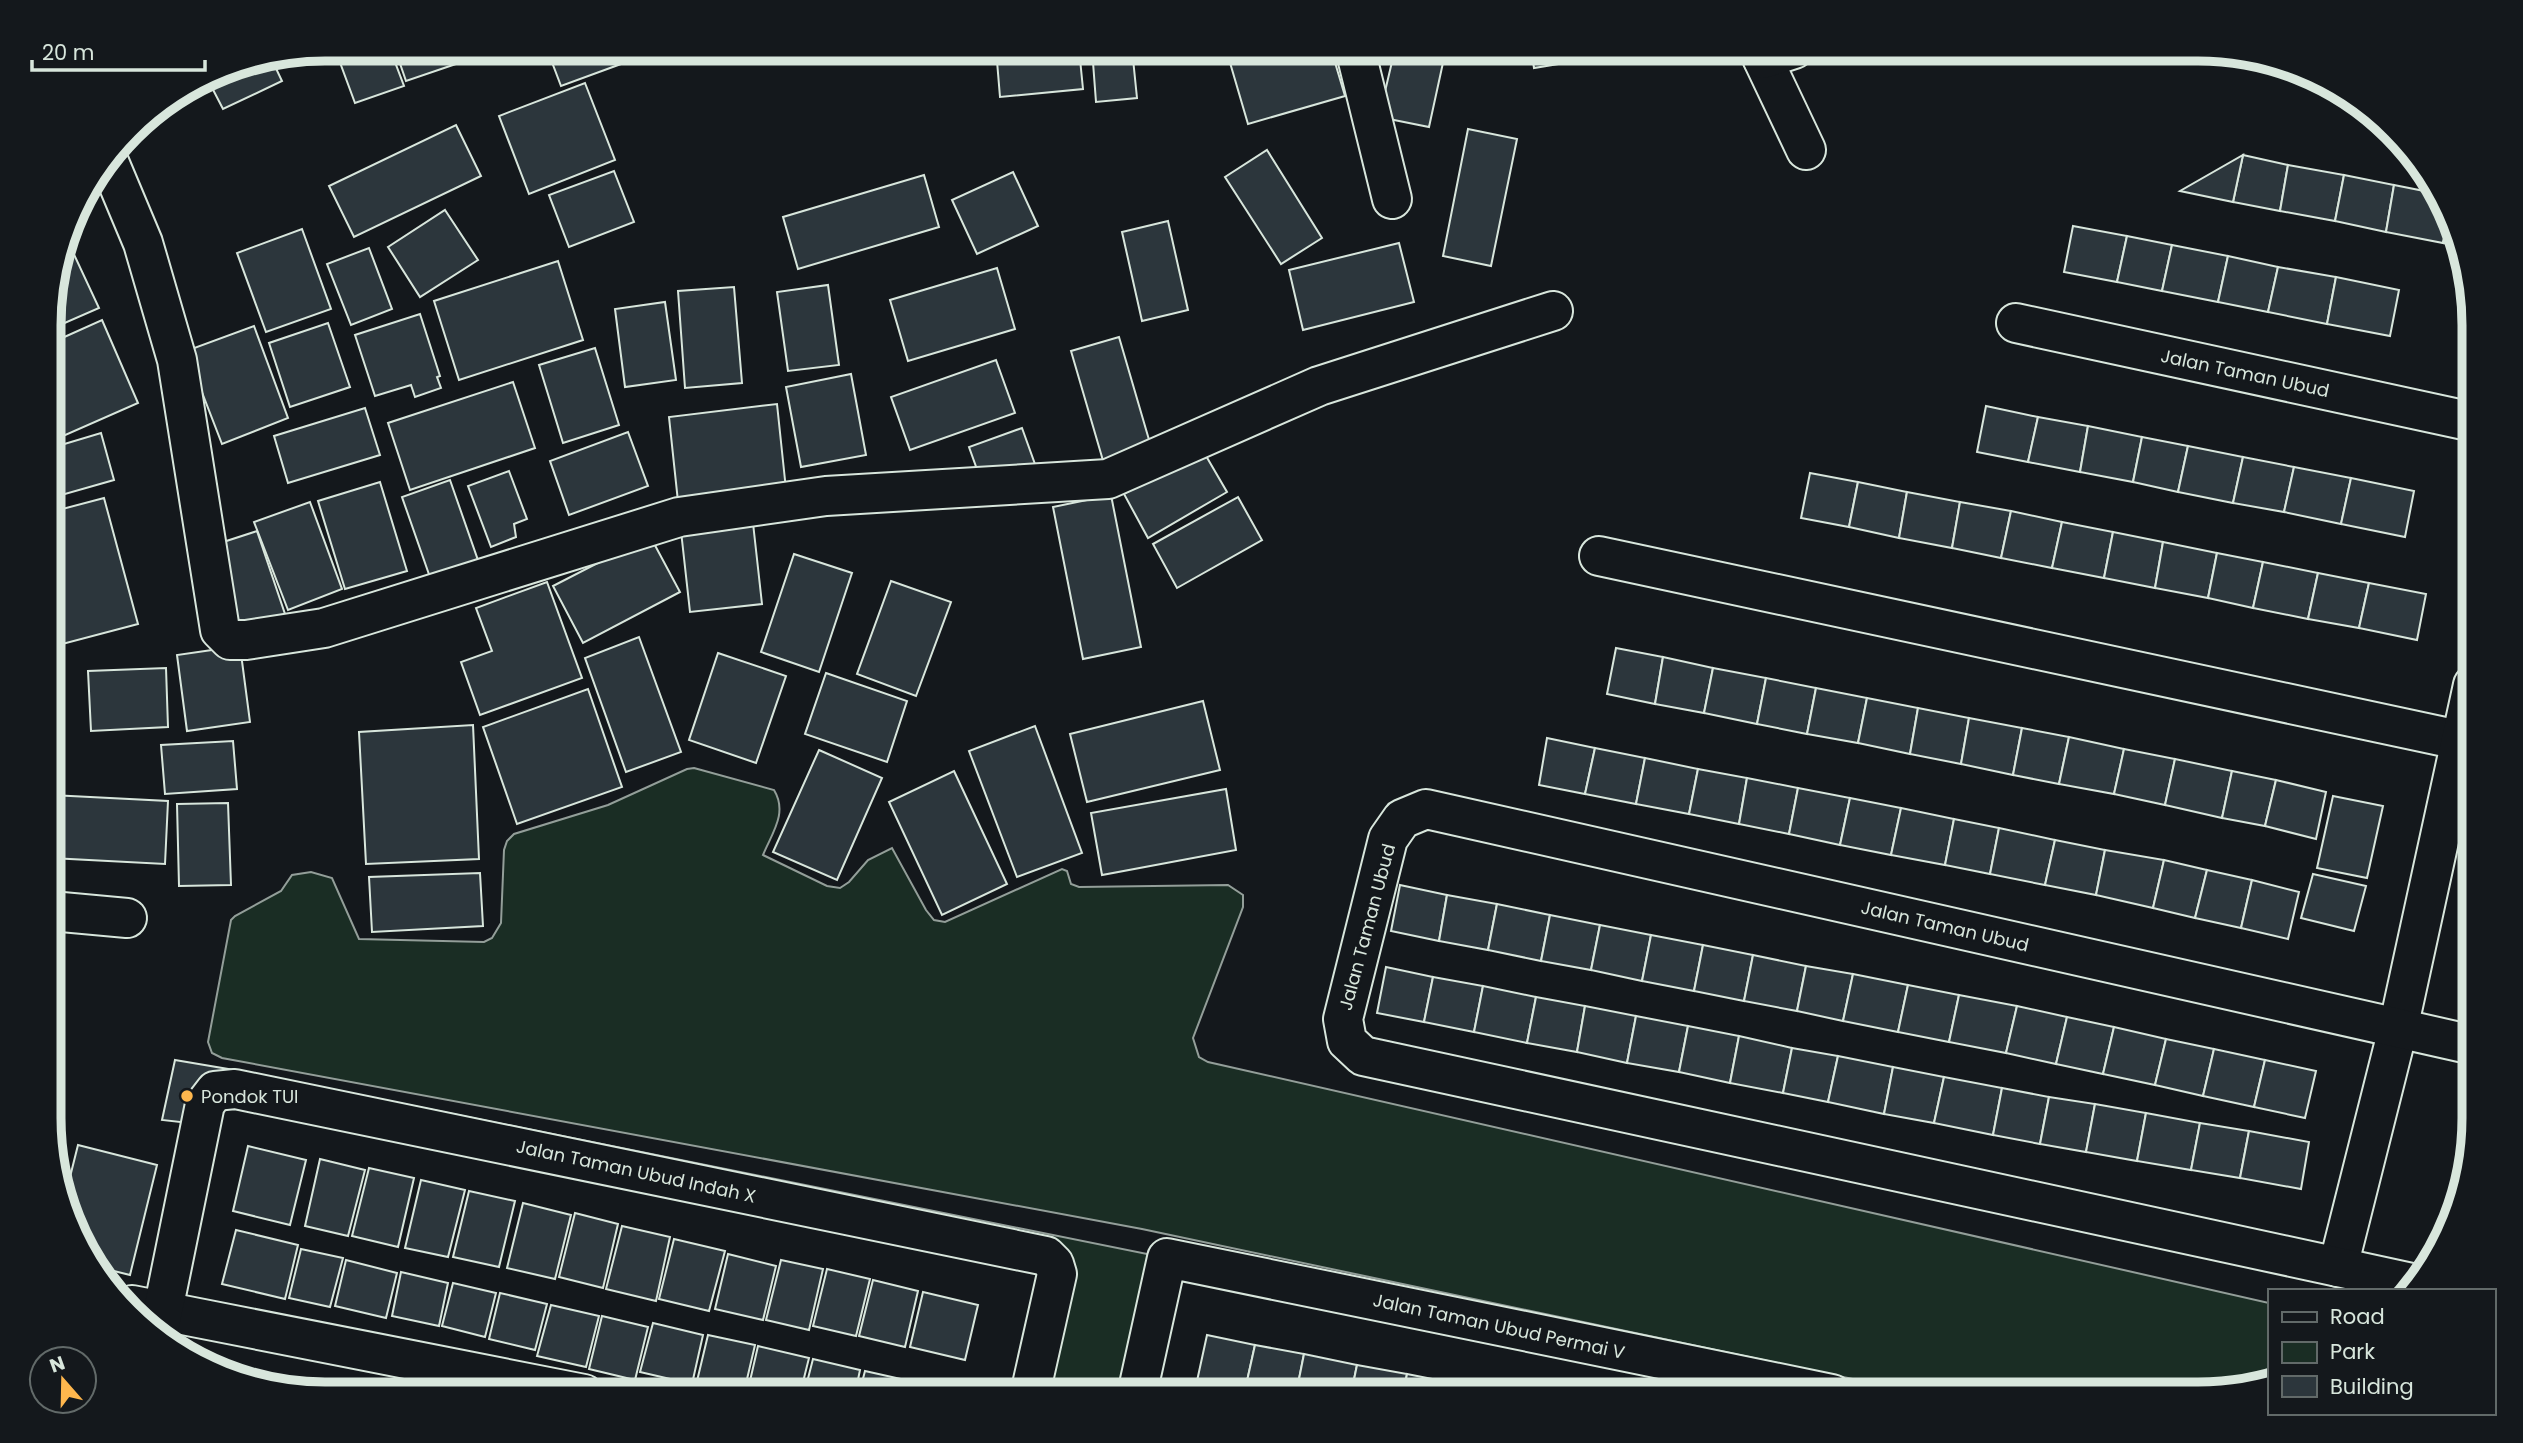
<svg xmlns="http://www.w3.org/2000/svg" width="2523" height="1443" viewBox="0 0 2523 1443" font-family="Poppins,sans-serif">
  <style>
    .green { fill: #1a2d24; stroke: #939e99; stroke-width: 2 }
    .building { fill: #2c363c; stroke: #d8e6dc; stroke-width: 2 }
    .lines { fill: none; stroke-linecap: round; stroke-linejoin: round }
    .minor-casing { stroke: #d8e6dc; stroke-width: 42 }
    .minor { stroke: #14181c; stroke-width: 38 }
    .poi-dot { fill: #ffb74d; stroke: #14181c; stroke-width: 2.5 }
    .labels { text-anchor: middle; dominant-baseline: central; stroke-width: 5; stroke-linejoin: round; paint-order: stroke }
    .street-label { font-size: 18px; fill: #d8e6dc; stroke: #14181c }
    .poi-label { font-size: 18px; fill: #d8e6dc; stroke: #14181c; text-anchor: start }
    .rim { fill: none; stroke: #d8e6dc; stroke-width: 9 }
  </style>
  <rect width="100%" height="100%" fill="#14181c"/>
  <!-- green -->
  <g class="green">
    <path d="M694 768 774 790C788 813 772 833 763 855L827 886 840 888 849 882 868 860 892 848 926 910 934 920 945 922 1062 869 1067 871 1071 884 1079 887 1228 885 1243 895V907L1193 1038 1199 1057 1208 1062 2269 1303V1383L2215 1393 1924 1394 1142 1229 222 1058 212 1053 208 1042 231 920 235 916 281 891 292 875 311 872 332 878 359 939 484 942 492 938 501 923 504 850 507 841 514 834 608 805 687 769Z"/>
    <polygon points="240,1071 1167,1258 1136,1394 1030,1394 1057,1274"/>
  </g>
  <!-- building -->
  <g class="building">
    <polygon points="335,49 390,49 404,86 355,103"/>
    <polygon points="395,49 496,49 497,50 406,81"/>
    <polygon points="547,49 638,49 640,57 561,86"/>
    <polygon points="996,49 1079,49 1083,89 1000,97"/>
    <polygon points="1092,49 1132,49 1137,98 1096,102"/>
    <polygon points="1226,49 1331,49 1345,96 1248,124"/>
    <polygon points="1395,49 1446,49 1429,127 1379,117"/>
    <polygon points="1531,49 1600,49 1601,57 1534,68"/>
    <polygon points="272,60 282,81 223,109 207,78 220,70"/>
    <polygon points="585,83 615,160 529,194 499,116"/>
    <polygon points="456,125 481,176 354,237 329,186"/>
    <polygon points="1468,129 1517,139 1491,266 1443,256"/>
    <polygon points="1267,150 1322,238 1281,264 1225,177"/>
    <polygon points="2243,155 2288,165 2280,211 2233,202"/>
    <polygon points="2243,155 2233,202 2180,191"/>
    <polygon points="2288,165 2344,175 2335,221 2280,211"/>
    <polygon points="614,171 634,222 569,247 549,195"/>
    <polygon points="1013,172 1038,226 977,254 952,200"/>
    <polygon points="924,175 939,227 798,269 783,217"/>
    <polygon points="2344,175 2394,185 2386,232 2335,221"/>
    <polygon points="2394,185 2439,194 2449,215 2443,243 2386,232"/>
    <polygon points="445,210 478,260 420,297 388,247"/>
    <polygon points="2449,215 2459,237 2461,247 2443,243"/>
    <polygon points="1168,221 1188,310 1142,321 1122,232"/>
    <polygon points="2073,226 2127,236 2117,282 2064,272"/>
    <polygon points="302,229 331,309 266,332 237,253"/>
    <polygon points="2127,236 2172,245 2162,291 2117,282"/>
    <polygon points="1399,243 1414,302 1303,330 1289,270"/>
    <polygon points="2172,245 2228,256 2218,302 2162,291"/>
    <polygon points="71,248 99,308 51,329 51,290 63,251"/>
    <polygon points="369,248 392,309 351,325 327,264"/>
    <polygon points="2228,256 2278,267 2268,312 2218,302"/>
    <polygon points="558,261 583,340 459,380 434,301"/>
    <polygon points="2278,267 2336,277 2327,324 2268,312"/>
    <polygon points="997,268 1015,329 908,361 890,300"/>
    <polygon points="2336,277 2399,290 2390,336 2327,324"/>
    <polygon points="828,285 839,365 788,371 777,292"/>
    <polygon points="734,287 742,383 685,388 678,291"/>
    <polygon points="665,302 676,380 625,387 615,309"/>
    <polygon points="420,314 440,376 437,377 441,388 415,397 411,385 375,396 355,335"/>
    <polygon points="102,320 138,403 54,440 51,435 51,343"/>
    <polygon points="328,323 350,387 290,407 269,343"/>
    <polygon points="254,326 288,418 222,444 186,351"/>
    <polygon points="1119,337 1152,450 1104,464 1071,351"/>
    <polygon points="595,348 619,425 563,443 539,365"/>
    <polygon points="996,360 1015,413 910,450 891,397"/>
    <polygon points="851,374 866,455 801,467 786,387"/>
    <polygon points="513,382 535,448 410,490 388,423"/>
    <polygon points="777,404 787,499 679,511 669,417"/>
    <polygon points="1986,406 2038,417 2028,462 1977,452"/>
    <polygon points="365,408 380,455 288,483 274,436"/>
    <polygon points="2038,417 2088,426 2080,472 2028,462"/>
    <polygon points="2088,426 2142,437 2133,482 2080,472"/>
    <polygon points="1022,428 1036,467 983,486 969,447"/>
    <polygon points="628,432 648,486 569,515 550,461"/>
    <polygon points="101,433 114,480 51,498 51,448"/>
    <polygon points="2142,437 2188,446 2178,492 2133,482"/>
    <polygon points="2188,446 2243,457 2233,503 2178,492"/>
    <polygon points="1202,449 1227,492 1148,538 1124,494"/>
    <polygon points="2243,457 2294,467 2284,512 2233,503"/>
    <polygon points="2294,467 2351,478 2341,524 2284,512"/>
    <polygon points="509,471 527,519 514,524 516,537 491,547 468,486"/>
    <polygon points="1810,473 1858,482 1849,527 1801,518"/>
    <polygon points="2351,478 2414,491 2405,537 2341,524"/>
    <polygon points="450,480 480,566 432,583 402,497"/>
    <polygon points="380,482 407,571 345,589 318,501"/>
    <polygon points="1858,482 1907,492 1899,538 1849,527"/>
    <polygon points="1907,492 1960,502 1952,548 1899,538"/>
    <polygon points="1111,495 1141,647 1083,659 1053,507"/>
    <polygon points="1238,497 1262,540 1177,588 1153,544"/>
    <polygon points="104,498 138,624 51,647 51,512"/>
    <polygon points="310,502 342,589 288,610 254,522"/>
    <polygon points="1960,502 2011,511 2001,558 1952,548"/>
    <polygon points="2011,511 2062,522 2052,568 2001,558"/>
    <polygon points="752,514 762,604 690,612 680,522"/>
    <polygon points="2062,522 2113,532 2104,578 2052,568"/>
    <polygon points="257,531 286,617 238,634 208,547"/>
    <polygon points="2113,532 2163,542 2155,588 2104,578"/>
    <polygon points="650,536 680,592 583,643 553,586"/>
    <polygon points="2163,542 2217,553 2208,598 2155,588"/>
    <polygon points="2217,553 2263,562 2253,608 2208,598"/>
    <polygon points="794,554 852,573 819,672 761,652"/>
    <polygon points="2263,562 2318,573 2308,619 2253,608"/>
    <polygon points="2318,573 2369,583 2359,628 2308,619"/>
    <polygon points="891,581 951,602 916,696 857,674"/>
    <polygon points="547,582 582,678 480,715 461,662 492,651 476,608"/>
    <polygon points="2369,583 2426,594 2417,640 2359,628"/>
    <polygon points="639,637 681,752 626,772 585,658"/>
    <polygon points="240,646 250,722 187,731 177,655"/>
    <polygon points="1616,648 1663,657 1655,704 1607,694"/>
    <polygon points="718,653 786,676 756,763 689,740"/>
    <polygon points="1663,657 1713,668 1704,713 1655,704"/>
    <polygon points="166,668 168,727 91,731 88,671"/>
    <polygon points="1713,668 1766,678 1757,724 1704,713"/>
    <polygon points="826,673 907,701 887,762 805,734"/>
    <polygon points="1766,678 1816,688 1807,734 1757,724"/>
    <polygon points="1816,688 1867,698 1858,743 1807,734"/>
    <polygon points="588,689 622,787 517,824 483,727"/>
    <polygon points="1867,698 1918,708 1910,754 1858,743"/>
    <polygon points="1203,701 1220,770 1087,802 1070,734"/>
    <polygon points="1918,708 1969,718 1961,764 1910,754"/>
    <polygon points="1969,718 2022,728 2013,775 1961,764"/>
    <polygon points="473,725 479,859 366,864 359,732"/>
    <polygon points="1035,726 1082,853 1017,877 969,751"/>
    <polygon points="2022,728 2069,737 2059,784 2013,775"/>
    <polygon points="2069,737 2124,749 2114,794 2059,784"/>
    <polygon points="1547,738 1595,748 1585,794 1539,785"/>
    <polygon points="233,741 237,789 165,794 161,745"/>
    <polygon points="1595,748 1645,758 1636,804 1585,794"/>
    <polygon points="2124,749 2175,759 2165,805 2114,794"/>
    <polygon points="819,750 882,778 837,880 773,852"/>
    <polygon points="1645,758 1698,769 1689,814 1636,804"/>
    <polygon points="2175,759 2232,771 2222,818 2165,805"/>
    <polygon points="1698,769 1747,778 1739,824 1689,814"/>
    <polygon points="954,771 1007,884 942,915 889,802"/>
    <polygon points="2232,771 2276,780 2265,826 2222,818"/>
    <polygon points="1747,778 1798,788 1789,834 1739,824"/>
    <polygon points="2276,780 2326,792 2316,839 2265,826"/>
    <polygon points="1798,788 1850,798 1840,845 1789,834"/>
    <polygon points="1226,789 1236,850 1102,875 1091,813"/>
    <polygon points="51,795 168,801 165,864 51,858"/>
    <polygon points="2333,796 2383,806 2367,878 2317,868"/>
    <polygon points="1850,798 1901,808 1891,855 1840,845"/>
    <polygon points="228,803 231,885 179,886 177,804"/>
    <polygon points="1901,808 1954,819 1945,865 1891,855"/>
    <polygon points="1954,819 1999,828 1990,874 1945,865"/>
    <polygon points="1999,828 2055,840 2045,885 1990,874"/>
    <polygon points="2055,840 2105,850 2096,895 2045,885"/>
    <polygon points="2105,850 2164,860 2153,908 2096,895"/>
    <polygon points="2164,860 2207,870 2195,918 2153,908"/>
    <polygon points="2207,870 2252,880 2241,928 2195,918"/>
    <polygon points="480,873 483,926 372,932 369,877"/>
    <polygon points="2313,874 2366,886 2354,931 2301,918"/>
    <polygon points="2252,880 2299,892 2288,939 2241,928"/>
    <polygon points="1400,885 1447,895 1439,941 1391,931"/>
    <polygon points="1447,895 1497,904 1488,950 1439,941"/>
    <polygon points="1497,904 1550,915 1541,961 1488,950"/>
    <polygon points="1550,915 1600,925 1591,970 1541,961"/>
    <polygon points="1600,925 1651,935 1642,981 1591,970"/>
    <polygon points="1651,935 1703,945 1694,991 1642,981"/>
    <polygon points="1703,945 1753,955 1744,1001 1694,991"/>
    <polygon points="1753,955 1806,966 1797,1011 1744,1001"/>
    <polygon points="1806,966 1853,974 1843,1021 1797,1011"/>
    <polygon points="1386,967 1433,977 1424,1022 1377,1013"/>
    <polygon points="1853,974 1908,985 1898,1032 1843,1021"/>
    <polygon points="1433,977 1483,986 1474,1032 1424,1022"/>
    <polygon points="1908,985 1959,995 1949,1042 1898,1032"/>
    <polygon points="1483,986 1536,997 1527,1043 1474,1032"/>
    <polygon points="1959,995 2017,1006 2006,1053 1949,1042"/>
    <polygon points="1536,997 1585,1006 1577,1052 1527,1043"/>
    <polygon points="1585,1006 1636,1016 1627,1063 1577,1052"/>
    <polygon points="2017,1006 2067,1017 2056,1064 2006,1053"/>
    <polygon points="1636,1016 1688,1026 1679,1072 1627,1063"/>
    <polygon points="2067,1017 2114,1027 2103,1074 2056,1064"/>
    <polygon points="1688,1026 1739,1036 1730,1083 1679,1072"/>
    <polygon points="2114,1027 2166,1039 2155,1085 2103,1074"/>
    <polygon points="1739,1036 1792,1048 1783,1093 1730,1083"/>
    <polygon points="2166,1039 2214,1049 2203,1096 2155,1085"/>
    <polygon points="1792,1048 1838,1056 1828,1102 1783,1093"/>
    <polygon points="2214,1049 2265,1060 2254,1107 2203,1096"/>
    <polygon points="1838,1056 1893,1067 1884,1114 1828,1102"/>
    <polygon points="175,1060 240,1071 198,1124 162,1120"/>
    <polygon points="2265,1060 2316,1071 2305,1118 2254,1107"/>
    <polygon points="1893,1067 1944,1077 1934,1123 1884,1114"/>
    <polygon points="1944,1077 2002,1088 1993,1135 1934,1123"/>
    <polygon points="2002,1088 2049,1097 2040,1144 1993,1135"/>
    <polygon points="2049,1097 2095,1104 2086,1152 2040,1144"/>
    <polygon points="2095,1104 2146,1113 2137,1161 2086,1152"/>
    <polygon points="2146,1113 2200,1123 2191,1170 2137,1161"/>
    <polygon points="2200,1123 2249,1131 2240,1178 2191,1170"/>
    <polygon points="2249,1131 2309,1142 2301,1189 2240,1178"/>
    <polygon points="78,1145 157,1165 130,1275 94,1266 66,1193"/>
    <polygon points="248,1146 306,1160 290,1225 233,1211"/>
    <polygon points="320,1159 365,1170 348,1236 305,1226"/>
    <polygon points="369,1168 414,1178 398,1247 352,1236"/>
    <polygon points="421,1180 465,1190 448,1257 405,1248"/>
    <polygon points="469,1191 515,1201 499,1267 453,1257"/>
    <polygon points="523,1203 571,1215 555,1279 507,1268"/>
    <polygon points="575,1213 618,1224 603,1288 559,1277"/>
    <polygon points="622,1226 670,1237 656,1301 606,1289"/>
    <polygon points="236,1230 298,1245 285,1299 222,1284"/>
    <polygon points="674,1239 725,1251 709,1311 659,1299"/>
    <polygon points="301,1249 343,1258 330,1307 289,1298"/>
    <polygon points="728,1254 776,1266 763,1320 715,1309"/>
    <polygon points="346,1260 397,1273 386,1318 335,1306"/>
    <polygon points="781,1260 823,1269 809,1330 766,1320"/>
    <polygon points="827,1269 870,1279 856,1336 813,1326"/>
    <polygon points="401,1272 448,1283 439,1326 392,1316"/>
    <polygon points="873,1280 918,1291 905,1347 859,1336"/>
    <polygon points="453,1283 496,1293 485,1337 442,1326"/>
    <polygon points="923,1292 978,1305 965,1360 910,1347"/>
    <polygon points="500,1293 547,1304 535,1350 489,1339"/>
    <polygon points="551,1305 599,1316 586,1367 537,1356"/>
    <polygon points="602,1316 648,1327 635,1380 589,1369"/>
    <polygon points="653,1323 703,1335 692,1384 640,1372"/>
    <polygon points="708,1335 755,1345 744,1392 697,1381"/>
    <polygon points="1207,1335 1255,1345 1245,1390 1197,1381"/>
    <polygon points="1255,1345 1304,1354 1296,1394 1261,1394 1245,1390"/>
    <polygon points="758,1346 809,1358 800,1394 747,1394"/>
    <polygon points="1304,1354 1357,1365 1351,1394 1296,1394"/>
    <polygon points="813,1359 860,1370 855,1394 804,1394"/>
    <polygon points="1357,1365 1407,1374 1403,1394 1351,1394"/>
    <polygon points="865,1371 910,1381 908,1394 859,1394"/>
    <polygon points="1407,1374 1458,1384 1456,1394 1403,1394"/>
    <polygon points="915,1381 963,1393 962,1394 911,1394"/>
    <polygon points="1458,1384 1504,1394 1456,1394"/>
  </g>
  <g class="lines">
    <defs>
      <g id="minor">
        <polyline points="1355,49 1392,199"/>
        <polyline points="1758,49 1806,150"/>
        <polyline points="1763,59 1794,49"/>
        <polyline points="109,162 143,243 177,360 220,630 230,640 246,640 324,628 679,517 826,496 1108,479 1319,386 1553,311"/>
        <polyline points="2016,323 2473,422"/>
        <polyline points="1599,556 2473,743"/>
        <polyline points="51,911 127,918"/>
        <polyline points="2338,1267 2398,1029 2473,685"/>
        <polyline points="2412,1283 1363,1056 1347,1041 1343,1019 1388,839 1402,819 1426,809 2473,1045"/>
        <polyline points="132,1305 584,1394"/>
        <polyline points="159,1330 205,1104 215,1091 235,1089 1046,1256 1054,1264 1057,1274 1030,1394"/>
        <polyline points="1137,1394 1167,1258 1832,1394"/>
      </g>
    </defs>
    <!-- minor casing -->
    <use href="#minor" class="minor-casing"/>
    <!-- minor -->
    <use href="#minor" class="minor"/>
  </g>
  <!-- markers -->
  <circle class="poi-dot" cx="187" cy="1096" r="7"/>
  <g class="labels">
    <!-- street labels -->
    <g class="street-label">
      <text transform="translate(2245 373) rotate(12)">Jalan Taman Ubud</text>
      <text transform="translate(1945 926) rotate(13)">Jalan Taman Ubud</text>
      <text transform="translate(1367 927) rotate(-75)">Jalan Taman Ubud</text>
      <text transform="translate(636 1171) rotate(12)">Jalan Taman Ubud Indah X</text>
      <text transform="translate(1499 1326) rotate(12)">Jalan Taman Ubud Permai V</text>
    </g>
    <!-- poi labels -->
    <g class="poi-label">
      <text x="201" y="1096">Pondok TUI</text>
    </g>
  </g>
  <!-- crop -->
  <path d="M0 0H2523V1443H0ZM325 61H2198A264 264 0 0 1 2462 325V1118A264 264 0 0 1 2198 1382H325A264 264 0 0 1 61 1118V325A264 264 0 0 1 325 61Z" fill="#14181c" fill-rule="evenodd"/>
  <path class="rim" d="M325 61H2198A264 264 0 0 1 2462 325V1118A264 264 0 0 1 2198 1382H325A264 264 0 0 1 61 1118V325A264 264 0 0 1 325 61Z"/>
  <!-- legend -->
  <rect x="2268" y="1289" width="228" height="126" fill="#14181c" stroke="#626a69" stroke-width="2"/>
  <rect x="2282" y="1312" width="35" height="10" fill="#14181c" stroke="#626a69" stroke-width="2"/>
  <text x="2330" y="1324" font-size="21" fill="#d8e6dc">Road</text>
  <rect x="2282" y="1342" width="35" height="21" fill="#1a2d24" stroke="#626a69" stroke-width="2"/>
  <text x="2330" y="1359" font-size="21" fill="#d8e6dc">Park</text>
  <rect x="2282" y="1376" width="35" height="21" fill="#2c363c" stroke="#626a69" stroke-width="2"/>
  <text x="2330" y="1394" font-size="21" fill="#d8e6dc">Building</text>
  <!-- north arrow -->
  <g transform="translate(63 1380) rotate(340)"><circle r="33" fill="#14181c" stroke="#626a69" stroke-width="2"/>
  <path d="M0-5L12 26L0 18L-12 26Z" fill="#ffb74d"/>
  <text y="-10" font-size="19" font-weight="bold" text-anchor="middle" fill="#d8e6dc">N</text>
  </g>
  <!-- scale -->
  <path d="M32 60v10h173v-10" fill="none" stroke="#d8e6dc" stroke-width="3.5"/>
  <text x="42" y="60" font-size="21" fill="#d8e6dc" stroke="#14181c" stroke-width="5" paint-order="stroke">20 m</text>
</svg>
